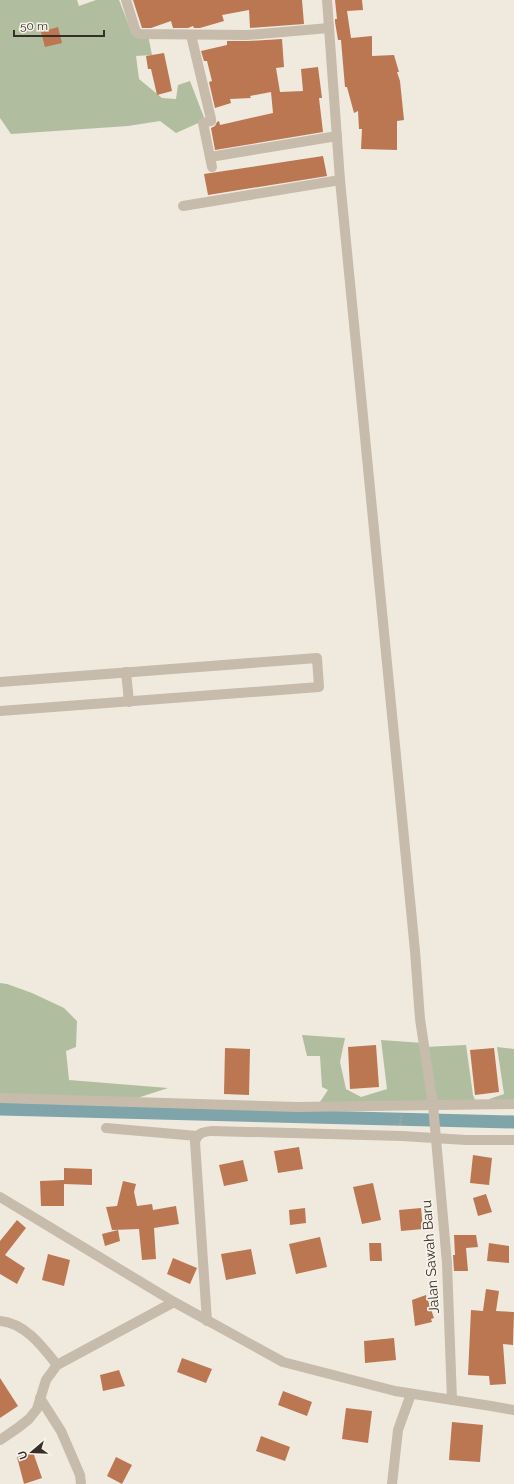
<svg xmlns="http://www.w3.org/2000/svg" width="514" height="1484" viewBox="0 0 514 1484" font-family="Raleway,sans-serif">
  <style>
    .green { fill: #b0be9f }
    .lines { fill: none; stroke-linecap: round; stroke-linejoin: round }
    .canal { stroke: #7fa4aa; stroke-width: 13 }
    .building { fill: #ba7752 }
    .path { stroke: #b3a595; stroke-width: 2; stroke-dasharray: 2 2; stroke-linecap: butt }
    .minor { stroke: #c7bbab; stroke-width: 10 }
    .labels { text-anchor: middle; dominant-baseline: central; stroke-width: 3.5; stroke-linejoin: round; paint-order: stroke }
    .street-label { font-size: 14px; fill: #352e29; stroke: #f8f3ea }
  </style>
  <rect width="100%" height="100%" fill="#f0e9de"/>
  <!-- green -->
  <g class="green">
    <polygon points="0,0 77,0 79,6 96,0 119,0 133,36 148,35 152,55 136,56 139,79 162,98 176,99 178,85 190,81 205,120 176,133 160,121 128,126 11,134 0,118"/>
    <polygon points="0,983 7,984 32,993 64,1008 77,1021 76,1047 66,1051 69,1080 168,1088 128,1101 0,1097"/>
    <polygon points="302,1035 345,1038 340,1062 346,1089 361,1097 387,1089 381,1040 423,1043 424,1047 466,1045 473,1095 476,1102 320,1102 328,1090 322,1087 320,1056 307,1056"/>
    <polygon points="497,1047 514,1049 514,1101 492,1102 489,1099 504,1094"/>
  </g>
  <g class="lines">
    <!-- canal -->
    <polyline class="canal" points="0,1109 514,1122"/>
  </g>
  <!-- building -->
  <g class="building">
    <polygon points="133,0 302,0 304,24 250,28 249,10 222,15 224,21 200,28 194,28 193,26 188,28 173,28 171,21 151,28 142,28"/>
    <polygon points="335,0 362,0 363,10 347,11 351,38 372,36 372,56 394,55 399,72 397,72 400,81 404,120 397,121 397,150 361,149 362,129 359,129 358,111 354,113 347,87 345,87 341,40 338,40 335,22 335,19 337,19"/>
    <polygon points="58,27 62,43 45,47 41,32"/>
    <polygon points="282,39 284,67 276,68 280,92 303,91 301,69 318,67 322,98 319,98 323,132 215,150 211,128 215,126 217,122 219,121 220,125 273,113 271,92 250,96 251,98 230,99 231,103 215,108 209,82 212,81 207,61 204,61 201,51 227,45 227,41 248,41"/>
    <polygon points="164,53 172,91 157,95 151,69 148,69 146,56"/>
    <polygon points="323,156 327,176 208,195 204,174"/>
    <polygon points="376,1045 379,1087 350,1089 348,1047"/>
    <polygon points="225,1048 250,1049 249,1095 224,1094"/>
    <polygon points="494,1048 499,1092 475,1095 470,1050"/>
    <polygon points="299,1147 303,1169 278,1173 274,1151"/>
    <polygon points="473,1155 492,1158 489,1185 470,1183"/>
    <polygon points="243,1160 248,1181 224,1186 219,1165"/>
    <polygon points="64,1168 92,1169 92,1185 64,1184"/>
    <polygon points="64,1180 64,1206 41,1206 40,1181"/>
    <polygon points="123,1181 136,1184 134,1192 137,1206 152,1204 153,1210 176,1206 179,1224 154,1228 156,1259 142,1260 139,1229 112,1230 106,1207 117,1206"/>
    <polygon points="373,1183 381,1220 362,1224 353,1187"/>
    <polygon points="486,1194 492,1212 478,1216 473,1198"/>
    <polygon points="305,1208 306,1223 290,1225 289,1210"/>
    <polygon points="421,1208 423,1229 401,1231 399,1210"/>
    <polygon points="17,1220 26,1228 5,1255 25,1268 17,1284 0,1274 0,1241"/>
    <polygon points="118,1230 120,1241 105,1246 102,1234"/>
    <polygon points="454,1235 476,1235 478,1247 466,1248 468,1271 454,1271 453,1255 455,1255"/>
    <polygon points="320,1237 327,1267 296,1274 289,1244"/>
    <polygon points="369,1243 381,1243 382,1261 370,1261"/>
    <polygon points="489,1243 509,1246 509,1263 487,1261"/>
    <polygon points="251,1249 256,1274 226,1280 221,1254"/>
    <polygon points="48,1254 70,1260 64,1286 42,1280"/>
    <polygon points="173,1258 197,1268 190,1284 167,1274"/>
    <polygon points="486,1289 499,1291 496,1311 514,1312 513,1345 503,1344 506,1384 490,1385 489,1376 468,1375 471,1310 483,1311"/>
    <polygon points="426,1295 434,1318 431,1319 432,1322 415,1326 412,1300"/>
    <polygon points="394,1338 396,1360 365,1363 364,1341"/>
    <polygon points="182,1358 212,1369 206,1383 177,1372"/>
    <polygon points="119,1370 125,1386 103,1391 100,1375"/>
    <polygon points="0,1378 18,1406 0,1418"/>
    <polygon points="283,1391 312,1402 307,1416 278,1405"/>
    <polygon points="346,1408 372,1411 368,1443 342,1439"/>
    <polygon points="452,1422 483,1425 480,1462 449,1460"/>
    <polygon points="261,1436 290,1447 285,1461 256,1451"/>
    <polygon points="33,1452 42,1478 24,1484 17,1457"/>
    <polygon points="116,1457 132,1465 122,1484 107,1476"/>
  </g>
  <g class="lines">
    <!-- path -->
    <polyline class="path" points="400,1125 401,1116"/>
    <!-- minor -->
    <g class="minor">
      <polyline points="126,0 136,32 140,34 247,35 329,28"/>
      <polyline points="327,0 340,180 415,951 420,1019 433,1105 447,1263 452,1400"/>
      <polyline points="191,35 211,119 211,121 203,123 212,167"/>
      <polyline points="210,157 337,136"/>
      <polyline points="183,206 340,180"/>
      <polyline points="126,672 129,702"/>
      <polyline points="0,682 317,658 319,687 0,711"/>
      <polyline points="0,1098 297,1107 514,1104"/>
      <polyline points="106,1128 197,1136"/>
      <polyline points="0,1197 174,1302 283,1362 395,1391 491,1406 514,1410"/>
      <path d="M0 1321C25 1323 42 1346 57 1365"/>
      <path d="M207 1321 195 1142C198 1132 203 1132 212 1131L402 1136 466 1140H514"/>
      <polyline points="40,1398 61,1431 80,1475 81,1484"/>
      <polyline points="0,1440 19,1427 29,1419 37,1409 46,1380 57,1365 174,1302"/>
      <polyline points="392,1484 398,1430 411,1394"/>
    </g>
  </g>
  <g class="labels">
    <!-- street labels -->
    <g class="street-label">
      <text transform="translate(430 1257) rotate(-94)">Jalan Sawah Baru</text>
    </g>
  </g>
  <!-- north arrow -->
  <g transform="translate(32 1452) rotate(251)" stroke="#f8f3ea" stroke-width="3" paint-order="stroke">
  <path d="M0-3L7 15L0 10L-7 15Z" fill="#352e29"/>
  <text y="-6" font-size="11" font-weight="bold" text-anchor="middle" fill="#352e29">U</text>
  </g>
  <!-- scale -->
  <path d="M14 30v6h90v-6" fill="none" stroke="#352e29" stroke-width="2"/>
  <text x="20" y="30" font-size="12" fill="#352e29" stroke="#f8f3ea" stroke-width="3" paint-order="stroke">50 m</text>
</svg>
